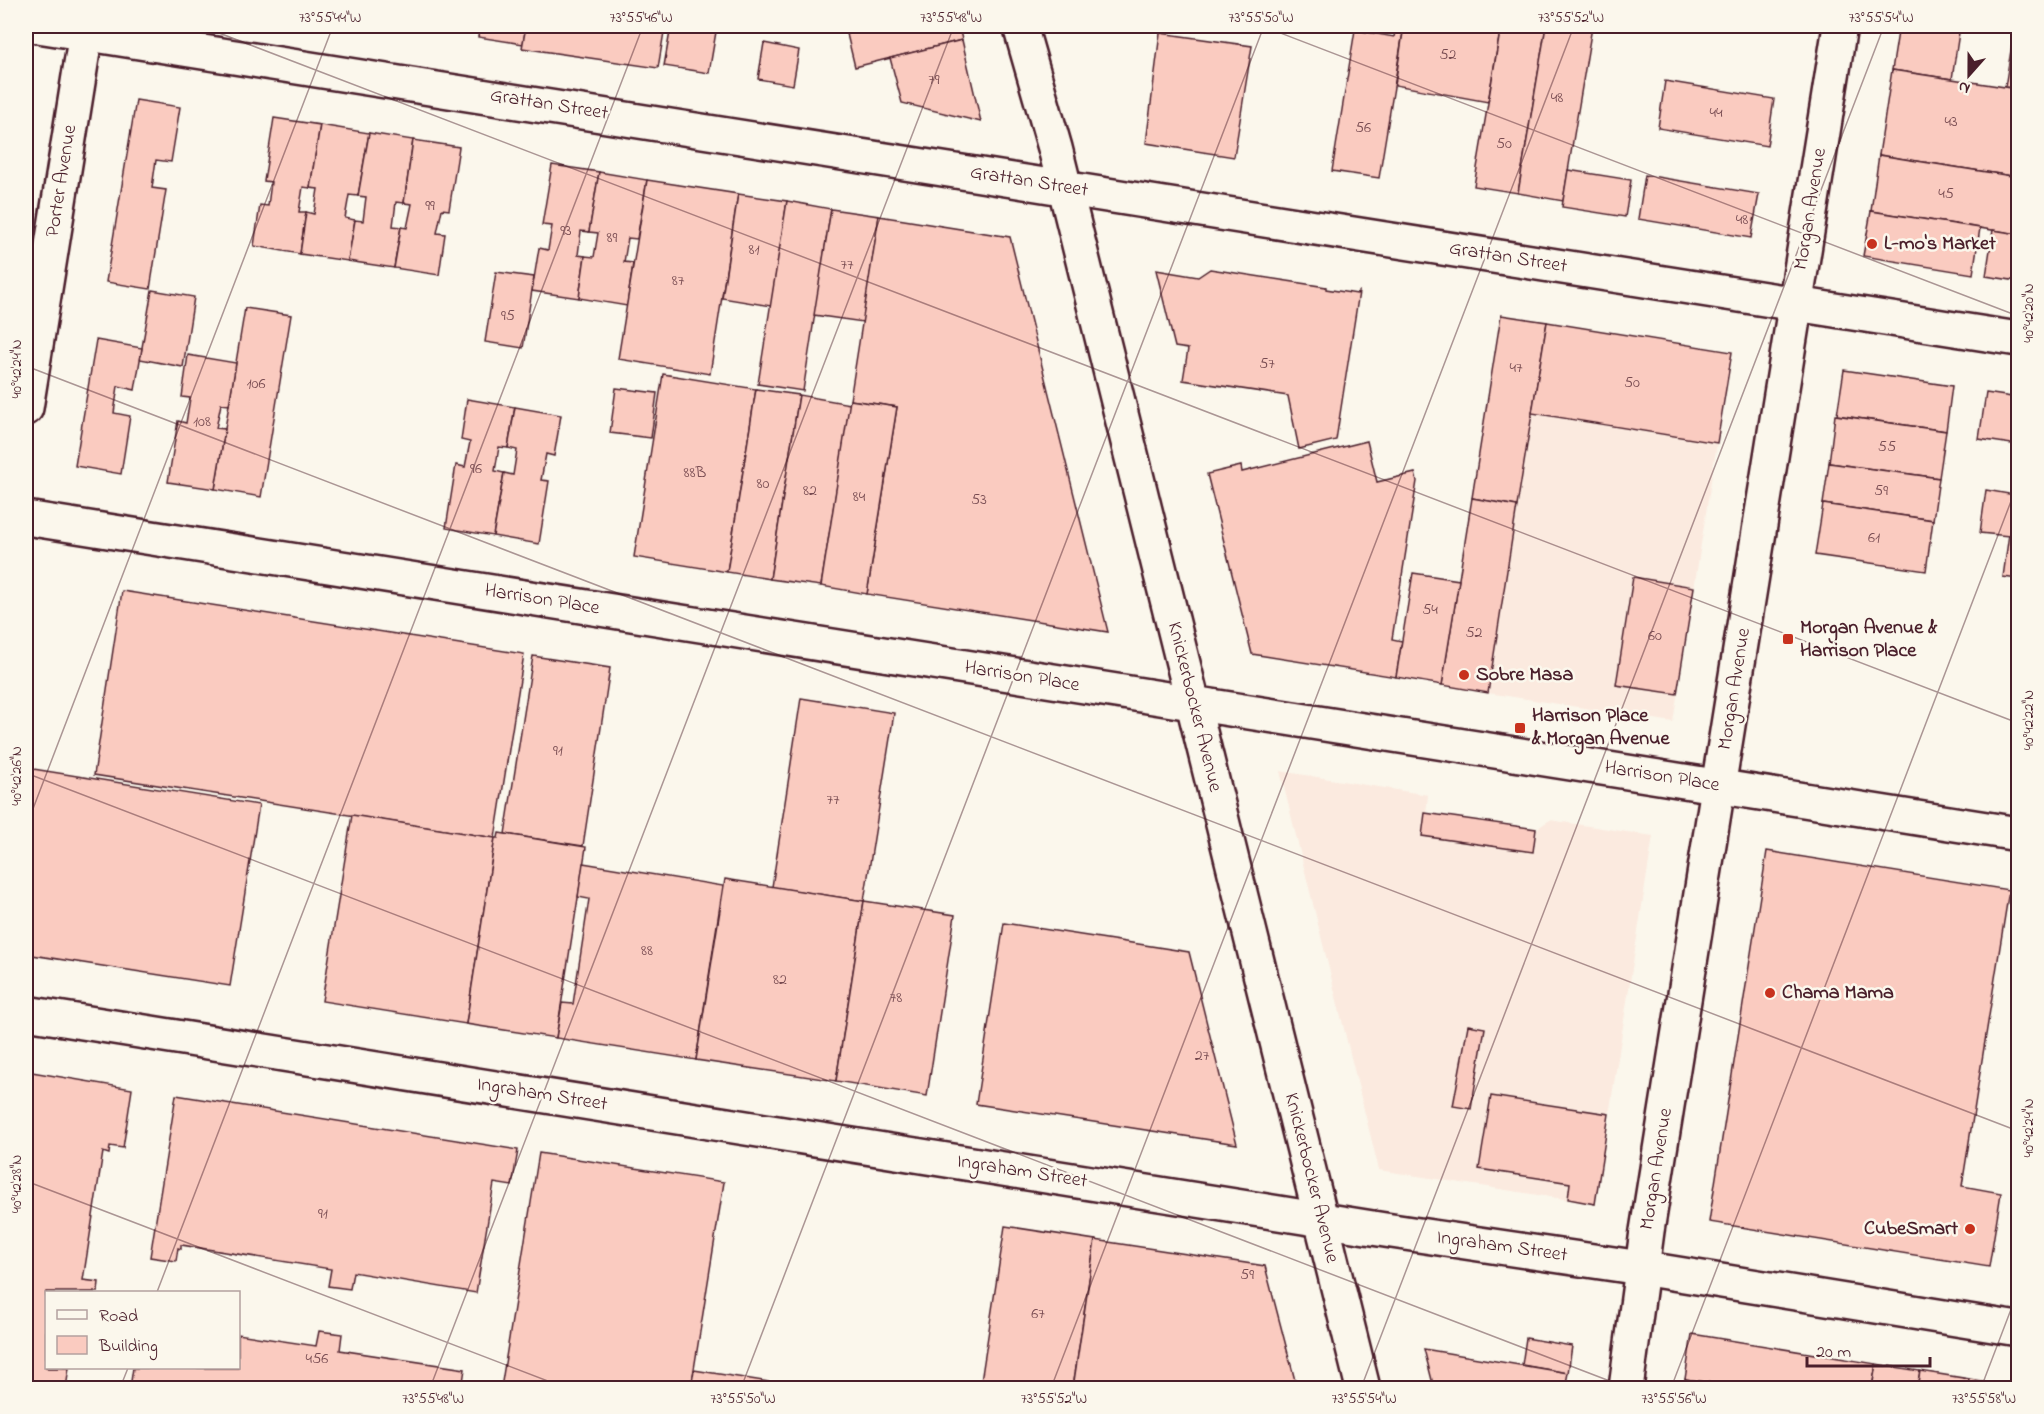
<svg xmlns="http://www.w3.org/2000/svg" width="2044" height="1414" viewBox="0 0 2044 1414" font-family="'Indie Flower',sans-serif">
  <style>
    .built { fill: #fbeadf }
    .building { fill: #facbc0; stroke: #4a1f2b; stroke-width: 1.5 }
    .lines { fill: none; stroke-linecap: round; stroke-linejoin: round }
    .street-casing { stroke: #4a1f2b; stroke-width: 38 }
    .street { stroke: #fbf7ec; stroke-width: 33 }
    .ticks { fill: none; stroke: #4a1f2b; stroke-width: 1.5; stroke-opacity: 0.45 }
    .poi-dot { fill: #c8321e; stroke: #fbf7ec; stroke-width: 2 }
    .labels { text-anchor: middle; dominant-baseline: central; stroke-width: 5; stroke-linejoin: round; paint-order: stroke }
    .number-label { font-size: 16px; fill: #764a50 }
    .street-label { font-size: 20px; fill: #4a1f2b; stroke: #fbf7ec }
    .poi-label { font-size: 20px; font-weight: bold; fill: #4a1f2b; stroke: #fbf7ec; text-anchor: start }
    .neatline { fill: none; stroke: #4a1f2b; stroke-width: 2 }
    .ticks-label { font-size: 15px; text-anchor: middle; fill: #4a1f2b }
  </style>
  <rect width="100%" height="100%" fill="#fbf7ec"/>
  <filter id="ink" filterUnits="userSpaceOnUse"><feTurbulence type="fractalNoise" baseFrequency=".0167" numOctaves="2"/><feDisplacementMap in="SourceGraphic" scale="12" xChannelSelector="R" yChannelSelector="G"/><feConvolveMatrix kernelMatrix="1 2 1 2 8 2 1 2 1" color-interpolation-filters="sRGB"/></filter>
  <g filter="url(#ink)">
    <!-- built -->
    <g class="built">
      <polygon points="1532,413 1717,443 1673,722 1488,693"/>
      <polygon points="1280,771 1428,795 1426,813 1536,829 1550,820 1653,836 1595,1204 1379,1170"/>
    </g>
    <!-- building -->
    <g class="building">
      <polygon points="480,26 526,26 523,44 478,37"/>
      <polygon points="526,26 665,26 658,68 522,48"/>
      <polygon points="671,26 717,26 709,73 664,66"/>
      <polygon points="845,26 959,26 962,40 855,67"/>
      <polygon points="1387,26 1404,26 1379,178 1332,171 1355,30 1394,37 1396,27"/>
      <polygon points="1404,26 1501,26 1488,102 1395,85"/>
      <polygon points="1501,26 1546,26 1518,193 1474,186"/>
      <polygon points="1546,26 1592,27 1563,201 1518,193"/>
      <polygon points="1899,26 1960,26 1952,79 1892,70"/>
      <polygon points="2015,26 2018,26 2018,89 2005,87"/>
      <polygon points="1160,33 1252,46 1234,157 1146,143"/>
      <polygon points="962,40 981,122 902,103 890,58"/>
      <polygon points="764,43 799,50 793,85 758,79"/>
      <polygon points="1892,70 2018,89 2018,177 1879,155"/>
      <polygon points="1665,81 1774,99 1767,146 1658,128"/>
      <polygon points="136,100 180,107 171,162 156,160 152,188 166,190 150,289 106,282"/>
      <polygon points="274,118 320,125 310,188 303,187 299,212 306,212 300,254 254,246 260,205 268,206 271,182 264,181"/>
      <polygon points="320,125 369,133 358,196 349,195 345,218 355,220 348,261 300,254 306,212 314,214 318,189 310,188"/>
      <polygon points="369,133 413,140 404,203 396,202 393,226 401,227 394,268 348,261 355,220 363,221 366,197 358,196"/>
      <polygon points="413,140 459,147 449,210 442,209 437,233 445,234 439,275 394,268 401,227 407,228 412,204 404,203"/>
      <polygon points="1879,155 2018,177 2018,234 1871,211"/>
      <polygon points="552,165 599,172 589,232 581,231 578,255 585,256 579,298 532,291 539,248 548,250 552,226 542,225"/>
      <polygon points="1568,170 1631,180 1625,217 1562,207"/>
      <polygon points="599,172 647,180 637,239 628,238 624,262 633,263 627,306 579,298 585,256 594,257 598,233 589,232"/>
      <polygon points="1645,175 1759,194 1751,238 1638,219"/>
      <polygon points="647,180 738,194 710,374 618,359"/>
      <polygon points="738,194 787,201 771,306 722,298"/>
      <polygon points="787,201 831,209 803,391 758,384"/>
      <polygon points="831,209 879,216 863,322 814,315"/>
      <polygon points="1871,211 1980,228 1973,274 1863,256"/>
      <polygon points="879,216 1010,237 1108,632 867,594 897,407 850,400"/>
      <polygon points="1993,230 2018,234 2018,281 1986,276"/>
      <polygon points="1210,269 1326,287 1326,289 1357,294 1359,292 1336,440 1299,449 1288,396 1183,380 1188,349 1175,347 1156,270 1198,277"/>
      <polygon points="496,272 534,277 523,348 485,342"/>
      <polygon points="152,290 194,297 183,367 140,359"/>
      <polygon points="245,308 291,315 261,497 215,489"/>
      <polygon points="1501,315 1547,322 1517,506 1472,498"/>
      <polygon points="1547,322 1732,352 1717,443 1532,413"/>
      <polygon points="96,340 142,348 135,390 118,386 114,413 130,416 121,474 75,466"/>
      <polygon points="188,355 236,363 229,405 221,404 216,428 225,429 215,489 168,482 178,421 186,423 190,398 182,397"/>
      <polygon points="1844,370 1952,386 1946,431 1837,415"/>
      <polygon points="663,374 756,389 727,572 634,557"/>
      <polygon points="616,388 657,393 651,438 610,433"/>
      <polygon points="756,389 799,395 770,579 727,572"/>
      <polygon points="1986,393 2018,398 2018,445 1979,439"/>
      <polygon points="799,395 850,404 821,586 770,579"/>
      <polygon points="467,399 515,407 508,448 499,447 495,471 504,473 493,536 446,528 456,465 465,467 470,442 461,440"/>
      <polygon points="850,400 897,407 867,594 821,586"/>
      <polygon points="515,407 561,415 554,456 546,454 541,480 549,481 539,544 493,536 504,473 513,475 517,450 508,448"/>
      <polygon points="1835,415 1946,431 1939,478 1829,463"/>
      <polygon points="1367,441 1377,482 1415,473 1417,481 1392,639 1402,641 1396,677 1252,654 1207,474 1241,466 1242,472"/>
      <polygon points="1829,463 1939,478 1933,520 1823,504"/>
      <polygon points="2018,470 2018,579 2003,577"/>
      <polygon points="1986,490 2015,495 2009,536 1980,533"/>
      <polygon points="1472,498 1517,506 1488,693 1442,685"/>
      <polygon points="1823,504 1933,520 1926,571 1815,555"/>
      <polygon points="1413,573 1459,580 1442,685 1396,677"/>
      <polygon points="1633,577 1694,587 1677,694 1616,685"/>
      <polygon points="122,591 524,654 495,838 94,775"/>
      <polygon points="533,656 610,668 583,846 505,834"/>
      <polygon points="801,698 894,713 864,901 772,887"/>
      <polygon points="27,768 259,805 230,986 26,954 26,778"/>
      <polygon points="1425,813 1536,829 1533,852 1422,836"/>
      <polygon points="352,815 495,838 466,1024 322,1001"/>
      <polygon points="499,833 586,847 556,1038 466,1024 495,838 498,838"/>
      <polygon points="1767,851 2009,890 1962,1186 2001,1193 1989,1267 1709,1222"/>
      <polygon points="583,863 723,886 696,1060 556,1038 562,1003 573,1004 589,899 578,897"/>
      <polygon points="725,879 864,901 836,1081 696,1060"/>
      <polygon points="864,901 955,915 927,1096 836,1081"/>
      <polygon points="1004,923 1189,952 1237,1144 976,1104"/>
      <polygon points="1468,1025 1485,1028 1471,1109 1453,1106"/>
      <polygon points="26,1071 132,1089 123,1148 110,1146 109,1154 103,1152 83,1280 99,1282 98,1292 46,1292 46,1368 69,1368 66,1388 26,1388"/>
      <polygon points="176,1095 518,1150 512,1186 494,1183 476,1293 353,1272 350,1289 328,1286 331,1269 181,1245 181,1249 178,1248 176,1261 150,1257"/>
      <polygon points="1491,1096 1609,1114 1595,1204 1568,1199 1570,1183 1479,1169"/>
      <polygon points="539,1153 724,1182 691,1388 501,1388"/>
      <polygon points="1005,1226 1095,1240 1073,1388 980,1388"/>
      <polygon points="1095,1240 1265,1266 1297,1388 1073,1388"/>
      <polygon points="319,1331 342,1334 340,1350 465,1369 462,1388 130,1388 133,1368 238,1368 238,1334 316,1346"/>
      <polygon points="1692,1334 1876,1364 1872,1388 1745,1388 1685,1379"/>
      <polygon points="1526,1338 1572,1346 1568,1373 1522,1365"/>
      <polygon points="1424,1349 1568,1373 1565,1388 1434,1388"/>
      <polygon points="1876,1364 1920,1371 1917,1388 1872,1388"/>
      <polygon points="694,1370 807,1388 691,1388"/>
      <polygon points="1920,1371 1969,1379 1968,1388 1917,1388"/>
      <polygon points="1685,1379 1745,1388 1683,1388"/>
      <polygon points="1969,1379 2015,1386 2014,1388 1968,1388"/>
    </g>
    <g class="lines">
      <defs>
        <g id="street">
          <polyline points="38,26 2018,339"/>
          <polyline points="1020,26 1055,148 1363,1388"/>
          <polyline points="26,408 87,26"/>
          <polyline points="26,518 2018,834"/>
          <polyline points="26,1013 1385,1230 1641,1268 2018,1329"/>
          <polyline points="1626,1388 1647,1231 1840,26"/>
        </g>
      </defs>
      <!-- street casing -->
      <use href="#street" class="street-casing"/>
      <!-- street -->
      <use href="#street" class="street"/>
    </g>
  </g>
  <!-- ticks -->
  <path class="ticks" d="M201 26 2018 723M1262 26 2018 316M26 366 2018 1131M26 773 1628 1388M26 827 333 26M26 1181 566 1388M157 1292 643 26M120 1388 128 1368M430 1388 954 26M741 1388 1264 26M1051 1388 1574 26M1361 1388 1884 26M1671 1388 2018 483M1981 1388 2018 1291"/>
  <!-- markers -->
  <g class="poi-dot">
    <circle cx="1872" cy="244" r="6"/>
    <rect x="1782" y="633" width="12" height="12" rx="3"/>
    <circle cx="1464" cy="675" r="6"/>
    <rect x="1514" y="722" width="12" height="12" rx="3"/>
    <circle cx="1770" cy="993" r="6"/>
    <circle cx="1970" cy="1229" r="6"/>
  </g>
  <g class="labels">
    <!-- number labels -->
    <g class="number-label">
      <text x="1448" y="55">52</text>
      <text x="934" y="80">79</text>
      <text x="1557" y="98">48</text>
      <text x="1716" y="113">44</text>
      <text x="1951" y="122">43</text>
      <text x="1363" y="128">56</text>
      <text x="1504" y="144">50</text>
      <text x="1946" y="194">45</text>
      <text x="430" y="206">99</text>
      <text x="1742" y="220">48</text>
      <text x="566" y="231">93</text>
      <text x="612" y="238">89</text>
      <text x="754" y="250">81</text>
      <text x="847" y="265">77</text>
      <text x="678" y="281">87</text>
      <text x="508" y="316">95</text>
      <text x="1267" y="364">57</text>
      <text x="1516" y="368">47</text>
      <text x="1632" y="383">50</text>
      <text x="256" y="384">106</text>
      <text x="202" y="422">108</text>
      <text x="1887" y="447">55</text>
      <text x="476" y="469">96</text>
      <text x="695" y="473">88B</text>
      <text x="763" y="484">80</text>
      <text x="810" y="491">82</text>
      <text x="1881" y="491">59</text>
      <text x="859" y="497">84</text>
      <text x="979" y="500">53</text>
      <text x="1874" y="538">61</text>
      <text x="1430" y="610">54</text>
      <text x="1474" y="633">52</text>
      <text x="1655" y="636">60</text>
      <text x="558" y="751">91</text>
      <text x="833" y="800">77</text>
      <text x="647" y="951">88</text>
      <text x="780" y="980">82</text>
      <text x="896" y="998">78</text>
      <text x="1202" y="1056">27</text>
      <text x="323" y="1214">91</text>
      <text x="1247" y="1275">59</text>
      <text x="1038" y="1314">67</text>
      <text x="317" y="1359">456</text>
    </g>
    <!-- street labels -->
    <g class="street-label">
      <text transform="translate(549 105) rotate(9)">Grattan Street</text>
      <text transform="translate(62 181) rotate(-81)">Porter Avenue</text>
      <text transform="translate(1029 182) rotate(9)">Grattan Street</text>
      <text transform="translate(1811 209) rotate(-81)">Morgan Avenue</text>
      <text transform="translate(1508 258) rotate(9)">Grattan Street</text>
      <text transform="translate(542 600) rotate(9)">Harrison Place</text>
      <text transform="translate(1022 677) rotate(9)">Harrison Place</text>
      <text transform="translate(1735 689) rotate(-81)">Morgan Avenue</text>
      <text transform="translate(1194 707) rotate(76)">Knickerbocker Avenue</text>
      <text transform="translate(1662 777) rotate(9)">Harrison Place</text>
      <text transform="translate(542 1095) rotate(9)">Ingraham Street</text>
      <text transform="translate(1657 1169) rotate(-81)">Morgan Avenue</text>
      <text transform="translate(1022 1172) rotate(9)">Ingraham Street</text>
      <text transform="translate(1311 1178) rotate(76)">Knickerbocker Avenue</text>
      <text transform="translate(1502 1247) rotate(8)">Ingraham Street</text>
    </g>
    <!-- poi labels -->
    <g class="poi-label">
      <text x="1884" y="244">L-mo's Market</text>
      <text x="1800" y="628">Morgan Avenue &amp;<tspan x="1800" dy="23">Harrison Place</tspan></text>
      <text x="1476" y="675">Sobre Masa</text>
      <text x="1532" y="716">Harrison Place<tspan x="1532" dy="23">&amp; Morgan Avenue</tspan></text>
      <text x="1782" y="993">Chama Mama</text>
      <text x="1958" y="1229" text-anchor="end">CubeSmart</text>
    </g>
  </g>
  <!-- margin -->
  <rect width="2044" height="1414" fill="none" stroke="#fbf7ec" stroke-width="66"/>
  <!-- legend -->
  <rect x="45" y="1291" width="195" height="78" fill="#fbf7ec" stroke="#b4a19f" stroke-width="1.5"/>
  <rect x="57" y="1310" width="30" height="9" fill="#fbf7ec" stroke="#b4a19f" stroke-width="1.5"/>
  <text x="99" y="1321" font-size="18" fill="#4a1f2b">Road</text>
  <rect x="57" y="1336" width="30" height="18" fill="#facbc0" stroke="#b4a19f" stroke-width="1.5"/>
  <text x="99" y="1351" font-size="18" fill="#4a1f2b">Building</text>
  <!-- north arrow -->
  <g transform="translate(1969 75) rotate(201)" stroke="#fbf7ec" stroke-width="4.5" paint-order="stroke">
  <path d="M0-4.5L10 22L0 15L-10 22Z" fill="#4a1f2b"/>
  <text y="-9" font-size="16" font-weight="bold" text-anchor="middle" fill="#4a1f2b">N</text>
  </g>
  <!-- scale -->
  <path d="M1807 1357v9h123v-9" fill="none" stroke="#4a1f2b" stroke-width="3"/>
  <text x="1816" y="1357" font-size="18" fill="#4a1f2b" stroke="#fbf7ec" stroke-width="4.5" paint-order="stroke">20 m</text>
  <rect x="33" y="33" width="1978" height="1348" class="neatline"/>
  <g class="ticks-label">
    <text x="330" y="22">73°55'44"W</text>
    <text x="641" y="22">73°55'46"W</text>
    <text x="951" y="22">73°55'48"W</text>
    <text x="1261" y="22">73°55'50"W</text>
    <text x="1571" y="22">73°55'52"W</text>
    <text x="1881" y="22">73°55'54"W</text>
    <text transform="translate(2028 313) rotate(-90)" y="5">40°42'20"N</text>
    <text transform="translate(16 369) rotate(-90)" y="5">40°42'24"N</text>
    <text transform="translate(2028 720) rotate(-90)" y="5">40°42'22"N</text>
    <text transform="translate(16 776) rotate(-90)" y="5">40°42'26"N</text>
    <text transform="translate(2028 1128) rotate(-90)" y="5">40°42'24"N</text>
    <text transform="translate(16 1184) rotate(-90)" y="5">40°42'28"N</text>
    <text x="433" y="1403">73°55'48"W</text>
    <text x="743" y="1403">73°55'50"W</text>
    <text x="1054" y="1403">73°55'52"W</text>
    <text x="1364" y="1403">73°55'54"W</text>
    <text x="1674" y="1403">73°55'56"W</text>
    <text x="1984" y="1403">73°55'58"W</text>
  </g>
</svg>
